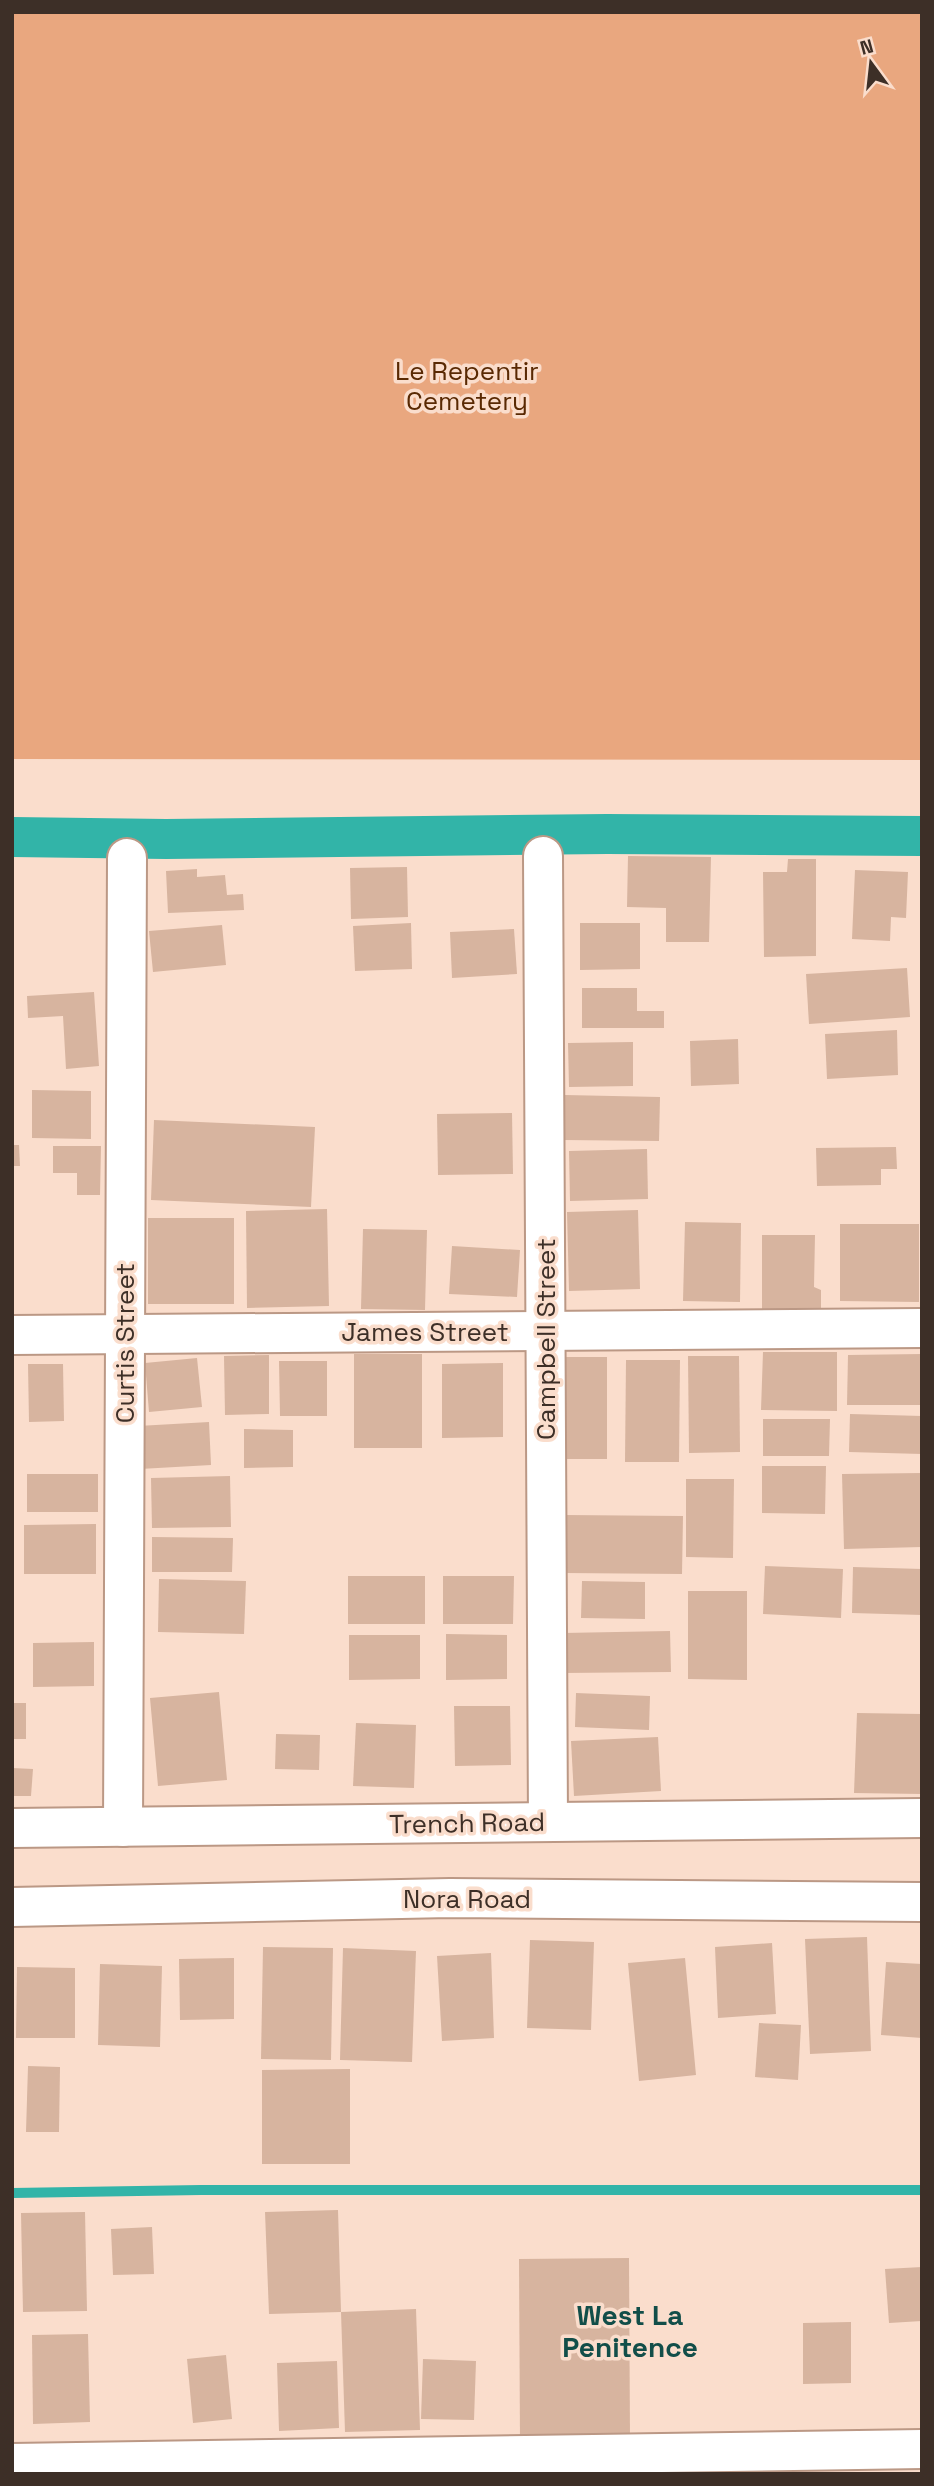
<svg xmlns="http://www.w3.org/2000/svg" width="934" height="2486" viewBox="0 0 934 2486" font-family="'Space Grotesk',sans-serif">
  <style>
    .green { fill: #e9a77f }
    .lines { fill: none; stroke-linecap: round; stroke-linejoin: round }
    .stream { stroke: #32b4a8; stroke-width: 10 }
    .canal { stroke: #32b4a8; stroke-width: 40 }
    .building { fill: #d7b49f }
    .street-casing { stroke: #bb9885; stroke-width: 42 }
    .secondary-casing { stroke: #bb9885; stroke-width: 42 }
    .street { stroke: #fff; stroke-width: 38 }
    .secondary { stroke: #fff; stroke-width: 38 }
    .labels { text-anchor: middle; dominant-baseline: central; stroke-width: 7; stroke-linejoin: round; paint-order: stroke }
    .park-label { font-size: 26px; fill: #592903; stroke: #faddcc }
    .street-label { font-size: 26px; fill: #3d2f27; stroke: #faddcc }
    .neighbourhood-label { font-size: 28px; font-weight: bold; fill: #124e49; stroke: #faddcc }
  </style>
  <rect width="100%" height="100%" fill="#faddcc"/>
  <!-- green -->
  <polygon class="green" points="12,12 922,12 922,760 12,759"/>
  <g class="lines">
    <!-- stream -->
    <polyline class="stream" points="12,2193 201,2190 922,2190"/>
    <!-- canal -->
    <polyline class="canal" points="12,837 166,839 607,834 922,836"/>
  </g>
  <!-- building -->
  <g class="building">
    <polygon points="628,856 711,857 709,942 666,942 666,908 627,907"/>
    <polygon points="788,859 816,859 816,956 764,957 763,872 787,872"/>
    <polygon points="407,867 408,917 351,919 350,868"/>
    <polygon points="197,869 197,877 225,875 227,895 243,894 244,910 168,913 166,871"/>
    <polygon points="855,870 908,872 906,918 891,917 890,941 852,939"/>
    <polygon points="411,923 412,969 355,971 353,926"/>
    <polygon points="580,923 640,923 640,969 580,970"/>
    <polygon points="222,925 226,965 153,972 149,931"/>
    <polygon points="514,929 517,974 452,978 450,932"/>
    <polygon points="907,968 910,1017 809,1024 806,974"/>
    <polygon points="582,988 637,988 637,1011 664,1011 664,1028 582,1028"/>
    <polygon points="94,992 99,1066 66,1069 63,1016 28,1018 27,996"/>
    <polygon points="897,1030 898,1075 827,1079 825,1034"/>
    <polygon points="738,1039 739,1084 691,1086 690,1041"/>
    <polygon points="633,1042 633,1086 569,1087 568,1043"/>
    <polygon points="32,1090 91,1091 91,1139 32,1138"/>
    <polygon points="565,1095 660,1097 659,1141 563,1140"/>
    <polygon points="512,1113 513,1174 438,1175 437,1114"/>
    <polygon points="154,1120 315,1127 311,1207 151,1200"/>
    <polygon points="12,1145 19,1145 20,1166 12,1166"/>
    <polygon points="53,1146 101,1146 100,1195 77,1195 77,1173 53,1173"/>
    <polygon points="896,1147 897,1169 881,1169 881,1185 817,1186 816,1148"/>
    <polygon points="647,1149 648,1199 570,1201 569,1151"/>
    <polygon points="327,1209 329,1306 247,1308 246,1211"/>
    <polygon points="638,1210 640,1289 569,1291 567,1212"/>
    <rect x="148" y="1218" width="86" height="86"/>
    <polygon points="685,1222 741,1223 740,1302 683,1301"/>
    <polygon points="840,1224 919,1224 919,1302 840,1301"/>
    <polygon points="363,1229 427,1230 425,1310 361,1309"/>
    <polygon points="762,1235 815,1235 814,1287 821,1290 821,1309 762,1309"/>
    <polygon points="452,1246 520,1250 517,1297 449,1294"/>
    <polygon points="763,1352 837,1352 837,1411 761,1410"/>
    <rect x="354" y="1354" width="68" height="94"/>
    <polygon points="922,1354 922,1405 847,1405 848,1355"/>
    <polygon points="269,1355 269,1414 225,1415 224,1356"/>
    <polygon points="688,1356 739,1356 740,1452 689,1453"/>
    <rect x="560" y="1357" width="47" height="102"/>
    <polygon points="197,1358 202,1407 149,1412 145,1363"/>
    <polygon points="626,1360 680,1360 679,1462 625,1462"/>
    <polygon points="279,1361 327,1361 327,1416 280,1416"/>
    <polygon points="503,1363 503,1437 442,1438 442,1364"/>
    <polygon points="28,1364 63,1364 64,1421 29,1422"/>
    <polygon points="850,1414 922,1416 922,1454 849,1452"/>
    <polygon points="763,1419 830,1419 829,1456 763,1456"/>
    <polygon points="209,1422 211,1465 140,1469 138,1426"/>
    <polygon points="244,1429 293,1430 293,1467 244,1468"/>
    <polygon points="762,1466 826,1466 825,1514 762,1513"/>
    <polygon points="922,1473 922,1547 844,1549 842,1474"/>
    <rect x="27" y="1474" width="71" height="38"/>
    <polygon points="230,1476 231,1527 152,1528 151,1478"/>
    <polygon points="686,1479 734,1479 733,1558 686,1557"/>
    <polygon points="565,1515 683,1516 682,1574 564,1573"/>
    <polygon points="96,1524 96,1574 24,1574 24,1525"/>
    <polygon points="152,1537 233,1538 232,1572 152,1572"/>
    <polygon points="765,1566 843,1569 841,1618 763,1614"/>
    <polygon points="853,1567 922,1569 922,1615 852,1613"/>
    <rect x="348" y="1576" width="77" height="48"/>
    <polygon points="443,1576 514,1576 513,1624 443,1624"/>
    <polygon points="159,1579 246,1581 244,1634 158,1632"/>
    <polygon points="582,1581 645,1582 645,1619 581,1618"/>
    <polygon points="688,1591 747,1591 747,1680 688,1679"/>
    <polygon points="670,1631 671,1672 563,1673 563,1633"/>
    <polygon points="446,1634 507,1635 507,1679 446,1680"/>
    <polygon points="349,1635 420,1635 420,1679 349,1680"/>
    <polygon points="94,1642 94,1686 33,1687 33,1643"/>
    <polygon points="219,1692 227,1780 158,1786 150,1698"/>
    <polygon points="576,1693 650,1696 649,1730 575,1727"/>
    <rect x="12" y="1703" width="14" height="36"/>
    <polygon points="454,1706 510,1706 511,1765 455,1766"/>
    <polygon points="857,1713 922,1714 922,1794 854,1793"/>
    <polygon points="356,1723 416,1725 414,1788 353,1786"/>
    <polygon points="276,1734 320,1735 319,1770 275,1769"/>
    <polygon points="658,1737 661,1791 574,1796 571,1741"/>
    <polygon points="12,1768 33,1769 31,1796 12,1796"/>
    <polygon points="867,1937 871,2051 810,2054 805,1939"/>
    <polygon points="530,1940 594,1942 591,2030 527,2028"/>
    <polygon points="772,1943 776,2014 718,2018 715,1947"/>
    <polygon points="263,1947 333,1948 331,2060 261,2059"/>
    <polygon points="343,1948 416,1951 412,2062 340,2060"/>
    <polygon points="491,1953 494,2038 442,2041 437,1956"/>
    <polygon points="234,1958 234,2019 180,2020 179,1959"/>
    <polygon points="685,1958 696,2075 639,2081 628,1963"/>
    <polygon points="886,1962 922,1964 922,2038 881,2035"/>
    <polygon points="100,1964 162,1966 160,2047 98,2045"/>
    <polygon points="17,1967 75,1968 75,2038 16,2038"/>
    <polygon points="759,2023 801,2025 798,2080 755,2077"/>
    <polygon points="28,2066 60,2067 59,2132 26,2132"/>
    <polygon points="350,2069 350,2164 262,2164 262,2070"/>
    <polygon points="338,2210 341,2312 269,2314 265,2212"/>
    <polygon points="85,2212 87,2311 23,2312 21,2213"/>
    <polygon points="152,2227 154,2274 113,2275 111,2229"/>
    <polygon points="629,2258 630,2440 520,2441 519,2259"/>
    <polygon points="922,2267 922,2321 889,2323 885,2269"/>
    <polygon points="416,2309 420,2430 345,2432 341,2312"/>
    <polygon points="851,2322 851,2383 803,2384 803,2323"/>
    <polygon points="88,2334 90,2422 33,2424 32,2335"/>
    <polygon points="226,2355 232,2419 193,2423 187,2359"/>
    <polygon points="423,2359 476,2361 474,2420 421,2419"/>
    <polygon points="337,2361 339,2428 279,2431 277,2363"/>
  </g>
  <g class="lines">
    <defs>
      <g id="street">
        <polyline points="543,856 548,1822"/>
        <polyline points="12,1335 922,1328"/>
        <polyline points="123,1827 127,858"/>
        <polyline points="12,1907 450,1898 922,1902"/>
        <polyline points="12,2463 922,2449"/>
      </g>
      <polyline id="secondary" points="12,1828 922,1818"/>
    </defs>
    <!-- street casing -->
    <use href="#street" class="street-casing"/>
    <!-- secondary casing -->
    <use href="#secondary" class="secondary-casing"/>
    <!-- street -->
    <use href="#street" class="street"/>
    <!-- secondary -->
    <use href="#secondary" class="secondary"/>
  </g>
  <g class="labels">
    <!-- park labels -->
    <g class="park-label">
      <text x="467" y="371">Le Repentir<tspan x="467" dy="30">Cemetery</tspan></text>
    </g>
    <!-- street labels -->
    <g class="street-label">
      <text x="425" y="1332">James Street</text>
      <text transform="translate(546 1339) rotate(-90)">Campbell Street</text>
      <text transform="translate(125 1343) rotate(-90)">Curtis Street</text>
      <text transform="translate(467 1823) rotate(-1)">Trench Road</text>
      <text x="467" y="1899">Nora Road</text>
    </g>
    <!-- neighbourhood labels -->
    <g class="neighbourhood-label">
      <text x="630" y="2315">West La<tspan x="630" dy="32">Penitence</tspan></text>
    </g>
  </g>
  <!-- border -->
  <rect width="934" height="2486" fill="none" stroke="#3d2f27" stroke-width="28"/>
  <!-- north arrow -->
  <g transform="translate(871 63) rotate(345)" stroke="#faddcc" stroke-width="5" paint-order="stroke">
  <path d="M0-5L12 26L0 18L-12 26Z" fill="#3d2f27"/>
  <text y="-10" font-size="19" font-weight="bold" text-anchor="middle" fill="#3d2f27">N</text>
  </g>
</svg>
